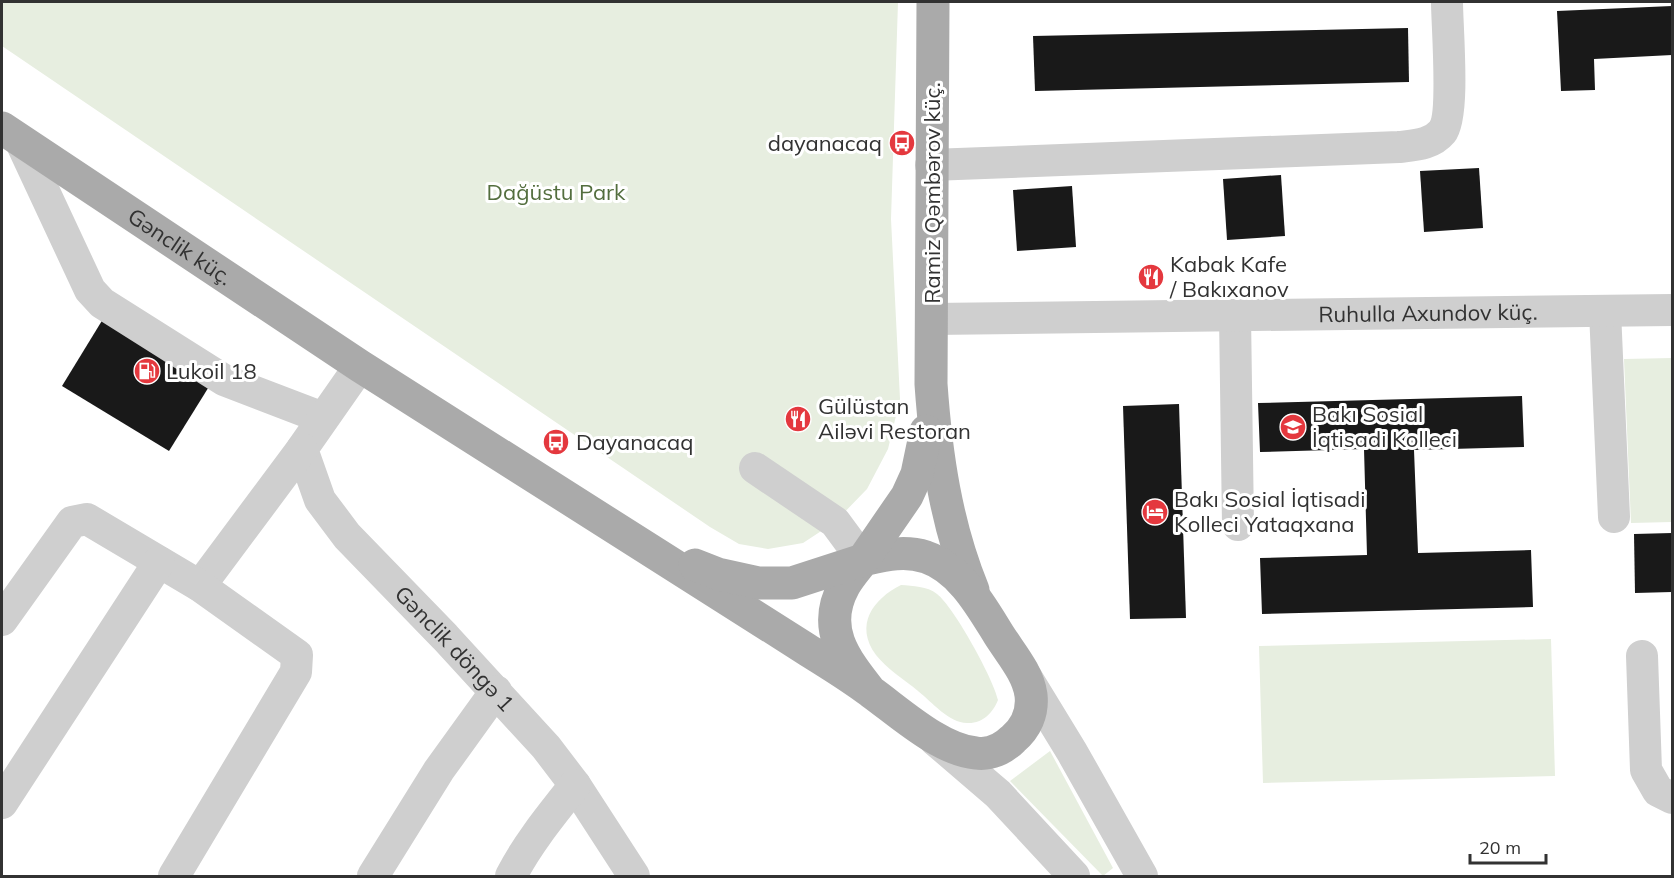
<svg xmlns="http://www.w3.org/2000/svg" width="1674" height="878" viewBox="0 0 1674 878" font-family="Mulish,sans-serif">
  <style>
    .green { fill: #e7eee0 }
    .building { fill: #191919 }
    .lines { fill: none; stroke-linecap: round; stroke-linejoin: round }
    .minor { stroke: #cfcfcf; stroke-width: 32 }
    .major { stroke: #aaa; stroke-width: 33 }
    .labels { text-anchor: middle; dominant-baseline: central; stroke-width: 6; stroke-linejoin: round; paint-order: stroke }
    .poi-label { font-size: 22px; fill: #323232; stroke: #fff; text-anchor: start }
    .park-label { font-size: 22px; fill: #536e3e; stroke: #fff }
    .street-label { font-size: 22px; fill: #323232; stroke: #fff }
  </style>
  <rect width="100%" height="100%" fill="#fff"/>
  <!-- green -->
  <g class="green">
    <polygon points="2,2 898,2 891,219 900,399 888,449 867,489 835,522 803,543 768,549 739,544 710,527 2,46"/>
    <polygon points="1672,358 1672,522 1631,523 1624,359"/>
    <path d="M901 585C913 586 927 586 937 594 954 607 994 680 998 700 993 713 982 724 967 723 949 723 932 702 918 691 905 680 887 669 876 655 854 625 873 599 901 585Z"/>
    <polygon points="1551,639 1555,776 1263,783 1259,646"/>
    <polygon points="1050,751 1113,868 1103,876 1010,781"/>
  </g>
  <!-- building -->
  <g class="building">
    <polygon points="1672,6 1672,55 1594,59 1595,90 1561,91 1557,11"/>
    <polygon points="1408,28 1409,82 1035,91 1033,36"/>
    <polygon points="1479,168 1483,228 1424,232 1420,171"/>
    <polygon points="1281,175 1285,236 1227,240 1223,179"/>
    <polygon points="1072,186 1076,247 1017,251 1013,190"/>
    <polygon points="103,319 210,385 169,451 62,386"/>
    <polygon points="1522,396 1524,447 1414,450 1418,553 1531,550 1533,607 1262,614 1260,558 1367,555 1364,449 1260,452 1258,403"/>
    <polygon points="1179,404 1186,618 1130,619 1123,406"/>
    <polygon points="1672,533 1672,592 1635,593 1634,534"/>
  </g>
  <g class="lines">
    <!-- minor -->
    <g class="minor">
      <polyline points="20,140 90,290 102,303 224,380 323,418"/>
      <path d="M931 165 1399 147C1415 145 1431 145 1442 132 1455 116 1447 26 1447 2"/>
      <polyline points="1605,311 1614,517"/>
      <polyline points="1235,315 1238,525"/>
      <path id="s1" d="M932 319 1672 310"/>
      <path id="s2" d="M360 366 302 449 320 500 347 536 445 637 546 747 575 785 634 876"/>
      <polyline points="755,468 835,522 863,560"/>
      <polyline points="200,586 302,449"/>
      <polyline points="2,620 72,522 87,519 200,586 297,655 296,672 174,876"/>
      <polyline points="1642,656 1646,770 1658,791 1672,798"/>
      <polyline points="1025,675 1072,752 1142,876"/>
      <polyline points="935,740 998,794 1074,876"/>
      <polyline points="2,803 159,562"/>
      <polyline points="373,876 439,770 496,691"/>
      <path d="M511 876C528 843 552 814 575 785"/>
    </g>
    <!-- major -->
    <g class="major">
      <path d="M933 2 931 384C936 455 946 524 973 590"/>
      <path id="s3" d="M2 128 360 366 806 649C828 663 850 676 871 692 899 712 940 750 976 753 990 755 1003 749 1013 739 1026 728 1033 713 1031 695 1028 673 1011 654 999 635 981 606 961 569 926 557 904 550 885 555 863 560 857 568 849 577 844 586 821 628 844 658 870 691"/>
      <polyline points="695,565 718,574 759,583 792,583 863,560 907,496 917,474 926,431"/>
    </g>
  </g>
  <!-- icons -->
  <defs>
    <symbol id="bus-disc" viewBox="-11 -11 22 22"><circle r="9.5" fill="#e4383e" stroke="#fff"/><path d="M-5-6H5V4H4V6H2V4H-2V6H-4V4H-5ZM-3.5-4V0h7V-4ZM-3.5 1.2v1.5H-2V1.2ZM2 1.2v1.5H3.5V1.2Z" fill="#fff"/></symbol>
    <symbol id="restaurant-disc" viewBox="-11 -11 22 22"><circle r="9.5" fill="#e4383e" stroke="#fff"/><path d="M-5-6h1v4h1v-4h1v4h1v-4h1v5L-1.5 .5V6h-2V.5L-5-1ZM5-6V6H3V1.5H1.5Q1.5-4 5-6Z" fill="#fff"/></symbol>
    <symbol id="fuel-disc" viewBox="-11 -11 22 22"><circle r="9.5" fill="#e4383e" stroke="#fff"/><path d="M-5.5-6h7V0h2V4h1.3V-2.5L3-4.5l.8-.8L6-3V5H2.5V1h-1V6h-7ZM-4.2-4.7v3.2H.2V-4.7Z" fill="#fff"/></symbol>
    <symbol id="university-disc" viewBox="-11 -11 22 22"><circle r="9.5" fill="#e4383e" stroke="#fff"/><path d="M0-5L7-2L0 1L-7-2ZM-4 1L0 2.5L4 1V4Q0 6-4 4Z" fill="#fff"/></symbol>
    <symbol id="hotel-disc" viewBox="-11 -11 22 22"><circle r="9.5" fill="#e4383e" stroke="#fff"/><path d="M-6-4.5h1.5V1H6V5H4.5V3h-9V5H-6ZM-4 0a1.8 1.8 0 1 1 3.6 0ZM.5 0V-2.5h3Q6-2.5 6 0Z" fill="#fff"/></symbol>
  </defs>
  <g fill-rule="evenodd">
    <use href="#bus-disc" x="887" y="128" width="30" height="30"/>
    <use href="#restaurant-disc" x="1136" y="262" width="30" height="30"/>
    <use href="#fuel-disc" x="132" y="356" width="30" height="30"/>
    <use href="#restaurant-disc" x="783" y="404" width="30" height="30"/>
    <use href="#university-disc" x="1278" y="412" width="30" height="30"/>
    <use href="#bus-disc" x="541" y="427" width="30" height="30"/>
    <use href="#hotel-disc" x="1140" y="497" width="30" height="30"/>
  </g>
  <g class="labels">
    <!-- poi labels -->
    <g class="poi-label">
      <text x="882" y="143" text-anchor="end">dayanacaq</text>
      <text x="1170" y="264">Kabak Kafe<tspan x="1170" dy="25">/ Bakıxanov</tspan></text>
      <text x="166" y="371">Lukoil 18</text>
      <text x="818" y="406">Gülüstan<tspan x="818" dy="25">Ailəvi Restoran</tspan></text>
      <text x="1312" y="414">Bakı Sosial<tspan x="1312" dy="25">İqtisadi Kolleci</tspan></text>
      <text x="576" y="442">Dayanacaq</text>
      <text x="1174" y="499">Bakı Sosial İqtisadi<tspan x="1174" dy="25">Kolleci Yataqxana</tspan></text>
    </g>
    <!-- park labels -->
    <g class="park-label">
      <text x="556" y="192">Dağüstu Park</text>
    </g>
    <!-- street labels -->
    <g class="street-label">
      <text transform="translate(932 193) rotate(-90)">Ramiz Qəmbərov küç.</text>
      <text stroke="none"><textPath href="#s3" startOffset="214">Gənclik küç.</textPath></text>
      <text stroke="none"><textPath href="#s1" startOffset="496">Ruhulla Axundov küç.</textPath></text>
      <text stroke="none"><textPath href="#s2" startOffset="356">Gənclik döngə 1</textPath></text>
    </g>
  </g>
  <!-- border -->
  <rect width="1674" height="878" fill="none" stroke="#323232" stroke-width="6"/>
  <!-- scale -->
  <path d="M1470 854v9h76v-9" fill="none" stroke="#323232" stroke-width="3"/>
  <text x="1479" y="854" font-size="18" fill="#323232" stroke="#ffffff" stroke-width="4.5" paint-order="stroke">20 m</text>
</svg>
